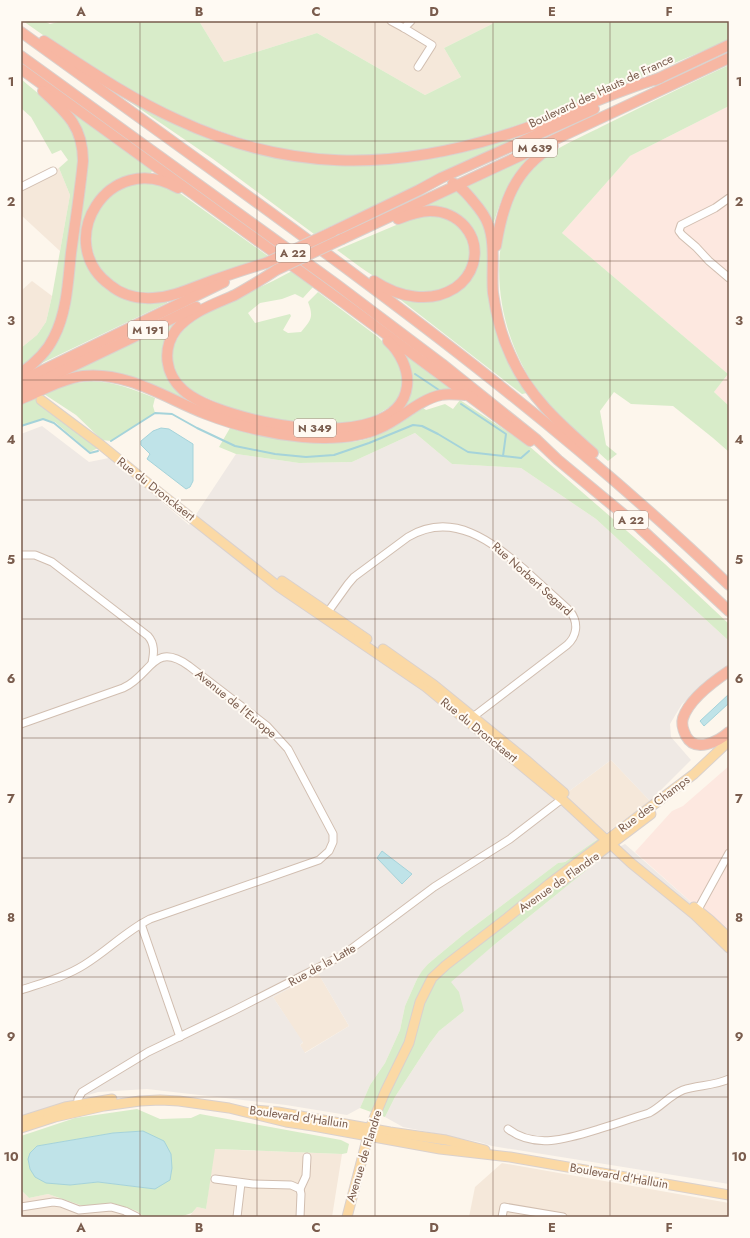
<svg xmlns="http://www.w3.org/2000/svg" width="750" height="1238" viewBox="0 0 750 1238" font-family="Jost,sans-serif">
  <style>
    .residential { fill: #f5e8da }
    .commercial { fill: #fde8e0 }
    .industrial { fill: #efe9e4; fill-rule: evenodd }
    .green { fill: #d8ecc9; fill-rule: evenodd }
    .water { fill: #bfe3e8; stroke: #a5d3da }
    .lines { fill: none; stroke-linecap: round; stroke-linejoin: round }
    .stream { stroke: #a5d3da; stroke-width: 2 }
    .minor-casing { stroke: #d1beb0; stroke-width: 9 }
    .major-casing { stroke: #dad1cd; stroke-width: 11 }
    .highway-casing { stroke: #dad1cd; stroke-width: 12 }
    .minor { stroke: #fff; stroke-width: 7 }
    .major { stroke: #fbd9a5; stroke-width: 9 }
    .highway { stroke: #f7b7a3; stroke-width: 10 }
    .highway-bridge-casing { stroke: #dad1cd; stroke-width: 12; stroke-linecap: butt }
    .highway-bridge { stroke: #f7b7a3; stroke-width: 10 }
    .grid { fill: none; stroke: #7a5c4d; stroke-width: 1; stroke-opacity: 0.55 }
    .labels { text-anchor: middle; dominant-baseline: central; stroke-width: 4; stroke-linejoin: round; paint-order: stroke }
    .shield { fill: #fffaf3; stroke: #a28b7f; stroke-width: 1 }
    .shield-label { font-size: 11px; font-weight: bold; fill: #7a5c4d }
    .street-label { font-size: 12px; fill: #7a5c4d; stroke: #fffaf3 }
    .neatline { fill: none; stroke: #7a5c4d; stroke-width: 1.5 }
    .grid-label { font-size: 13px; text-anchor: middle; font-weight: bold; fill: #7a5c4d }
  </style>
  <rect width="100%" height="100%" fill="#fdf6ec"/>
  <!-- residential -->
  <g class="residential">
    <polygon points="199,21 498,21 444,48 461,77 425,95 317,33 224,62"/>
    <polygon points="59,168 70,195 60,251 21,215 21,187"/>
    <polygon points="32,281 52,296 46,322 37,335 21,348 21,291"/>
    <polygon points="611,760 650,801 598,839 563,803 568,792"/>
    <polygon points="318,973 349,1026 304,1053 300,1045 303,1043 273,997"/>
    <polygon points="214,1149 342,1154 332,1217 189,1217 197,1207 206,1209"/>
    <polygon points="502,1163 729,1203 729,1217 469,1217 475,1187"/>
    <polygon points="21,1190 29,1198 48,1194 83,1206 112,1203 137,1211 144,1217 21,1217"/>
  </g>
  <!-- commercial -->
  <g class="commercial">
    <polygon points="729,106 729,406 714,392 728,374 562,233 630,156"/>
    <polygon points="729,766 729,936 635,852 672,811 683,806"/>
  </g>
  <!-- industrial -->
  <g class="industrial">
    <path d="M42 426 89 462 109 458 189 525 236 454 299 463 352 462 415 433 452 464 521 468 596 519 729 641V664L682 704 670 724 671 737 691 760 650 801 611 760 568 792 563 803 598 839 565 862 558 863 464 934 428 964 417 979 405 1006 400 1030 385 1063 370 1085 360 1108 347 1115 286 1105 147 1089 98 1092 66 1102 21 1129V434ZM318 973 349 1026 305 1053 300 1045 303 1042 273 997Z"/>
    <polygon points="625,844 729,936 729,1184 492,1146 479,1142 403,1127 385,1117 395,1097 430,1043 439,1031 464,1011 450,982 494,945 609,852"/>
  </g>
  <!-- green -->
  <g class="green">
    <path d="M23 21H44L50 24 62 21H199L224 62 317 33 425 95 461 77 444 48 498 21H729V40C683 59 638 79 592 97 507 132 419 161 326 156 302 154 278 149 255 142 170 119 95 72 23 21Z"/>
    <path d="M729 65V106L630 156 562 233 728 374 714 392 729 406V452L713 438 673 406 631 404 614 392 600 411 606 445 617 454 608 461C588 442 557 418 541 396 503 343 488 276 508 213 511 201 516 184 525 174 545 151 580 138 607 124 647 104 688 84 729 65Z"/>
    <path d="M21 79C39 95 71 116 77 140 79 151 78 161 78 171L61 301C53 330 46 349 21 367V348L37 335 46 322 52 296 70 195 59 168 68 160 61 150 52 154 31 117 21 108Z"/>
    <path d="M131 100C155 113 179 126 204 137 287 170 379 173 465 152 484 147 503 141 523 134V136L314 234 213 159 130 102Z"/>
    <polygon points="76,113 153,169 150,175 127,177 85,222 95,275 101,283 109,290 167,301 167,303 40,364 51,348 85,177 73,116"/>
    <path d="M528 158V159C510 177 501 198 494 222H492L488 213 467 186Z"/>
    <path d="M149 182 177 191 268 256 176 290C162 292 147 296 133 292 79 276 77 203 130 184 136 182 143 183 149 182Z"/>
    <path d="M459 190C468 200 480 212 484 224 492 249 485 275 489 300 494 334 507 365 527 393L522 394 397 297 413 300 468 281 475 233C463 212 446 213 425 208V206Z"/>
    <path d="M422 216C430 217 439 216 447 219 478 230 476 274 447 288 430 295 410 292 393 286 373 278 355 263 337 250L408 220Z"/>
    <path d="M292 271 313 287 303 298 295 294 282 299 260 303 248 313 255 323 290 314 291 316 283 330 288 333 301 332C311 320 314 317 308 302L318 292 378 337 389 348 399 364 402 375V388L395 404 369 419 348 423H295L234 410 196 393 183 384 174 371 172 358 173 346 180 334 190 323 212 310 273 281Z"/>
    <polygon points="176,323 168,337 178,390 198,406 146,385 68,374"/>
    <polygon points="405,354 452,389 451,390 399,411 405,403 410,391"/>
    <path d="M91 381C116 382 132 389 155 398L153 406 155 413 111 441 102 440 76 415 44 394 70 384Z"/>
    <polygon points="35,398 98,448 90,452 55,422 43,419 21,426 21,404"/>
    <path d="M460 400 529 446 665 564 729 624V641L596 519 521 468 452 464 415 433 352 462 299 463 236 454 219 447 230 428C260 437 284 441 315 442 332 443 350 444 367 439 388 433 405 420 423 408L426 410 445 404 453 409Z"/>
    <polygon points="598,839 609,852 494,945 451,982 459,992 464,1011 439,1031 430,1043 395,1097 385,1117 360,1108 370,1085 385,1063 400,1030 405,1006 417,979 422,971 428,964 464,934 558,863 565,862"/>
    <path d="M137 1109 160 1119 191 1118 200 1114 341 1140 349 1144 347 1153 342 1154 215 1149 206 1209 197 1207 192 1213 179 1217H144L137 1211 112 1203 83 1206 48 1194 29 1198 21 1190V1136L75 1118ZM143 1131 155 1189 98 1182 70 1185 30 1169C27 1158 29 1154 37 1146L113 1133Z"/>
  </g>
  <!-- water -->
  <g class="water">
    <polygon points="161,428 169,429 193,444 193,481 190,487 186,489 147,459 150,454 141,445 141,441 153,431"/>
    <polygon points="729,694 729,703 704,726 700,721"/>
    <polygon points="382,851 412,874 402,884 377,858"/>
    <polygon points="143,1131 164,1141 171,1154 172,1168 170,1180 155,1189 98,1182 70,1185 46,1183 35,1177 30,1169 28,1159 30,1153 37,1146 113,1133"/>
  </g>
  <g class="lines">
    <!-- stream -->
    <g class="stream">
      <polyline points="415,374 439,390"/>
      <polyline points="461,404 506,434 503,456"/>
      <polyline points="21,426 43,419 54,423 90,453 98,451"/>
      <polyline points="111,441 155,413 172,414 197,428 235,446 275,454 306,457 334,455 369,443 413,425 422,426 438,434 468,452 521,458 529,451"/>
    </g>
    <defs>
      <g id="minor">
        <polyline points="391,21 404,28 432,45 418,67"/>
        <polyline points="404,28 411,21"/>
        <polyline points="21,187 53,171"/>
        <polyline points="729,198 715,208 681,225 679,231 682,235 696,247 709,261 729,278"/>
        <path d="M21 555H35L52 562 148 636C155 644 154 653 152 663"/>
        <path d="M325 616 348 584 354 577 408 537C453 510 492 542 525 570 540 584 555 597 570 611 579 623 577 636 567 645L469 720"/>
        <path d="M21 724 123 688C151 676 153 640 189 666L267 726 288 749 333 834V842L329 851 319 860 150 919C126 931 107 951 84 965 65 977 42 983 21 990"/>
        <polyline points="696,913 729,853"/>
        <polyline points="141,924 180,1037"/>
        <polyline points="77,1109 78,1099 82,1092 148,1052 233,1011 343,955 434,887 510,839 562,799"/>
        <path d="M508 1129C535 1150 570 1138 599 1129 616 1124 632 1118 649 1113 661 1107 670 1095 683 1090 698 1085 714 1086 729 1079"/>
        <polyline points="215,1179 253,1184 291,1185 300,1189"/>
        <polyline points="21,1207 53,1202 61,1203 79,1210 111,1207 125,1211 137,1217"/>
        <polyline points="237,1217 241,1183"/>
        <polyline points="300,1217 301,1194 300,1189 306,1176 307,1157"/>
        <polyline points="502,1217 504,1207 563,1217"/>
      </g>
      <g id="major">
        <polyline points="41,400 101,445 161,494 279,587 426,687 562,799 631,863 695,915 729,948"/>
        <polyline points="282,581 367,639"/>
        <polyline points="383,649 434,685 526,760 564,793"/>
        <polyline points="561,882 651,814"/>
        <polyline points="694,907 710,920 729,938"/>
        <polyline points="254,1110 278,1112 390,1132 446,1140 485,1150"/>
        <polyline points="21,1121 65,1107 112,1099"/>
        <polyline points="21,1128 55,1117 104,1106 140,1101 160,1100 179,1101 229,1108 286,1122 313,1126 440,1149 510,1157 729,1195"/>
        <polyline points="347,1217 370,1128 385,1092 409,1043 420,1002 432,978 446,965 507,918 549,884 694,774 729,741"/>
      </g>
      <g id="highway">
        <path d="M21 32C83 77 145 122 208 167 389 298 568 430 729 585"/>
        <path d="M44 41C87 69 131 99 178 120 287 171 389 171 502 136 556 120 606 94 660 78"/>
        <polyline points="21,56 336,284 442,364 537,440 558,460 640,528 729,611"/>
        <polyline points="21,69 344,303 530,441"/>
        <polyline points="655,80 729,45"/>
        <path d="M453 183C462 187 467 194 473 201 479 208 485 215 488 224 496 244 491 272 493 293 496 314 501 335 510 354 527 395 560 424 593 453"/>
        <path d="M178 188C108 148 52 243 110 285 122 295 137 299 153 298 175 297 193 287 214 280 231 274 249 268 266 263"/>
        <polyline points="332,232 419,190 441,178 594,109"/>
        <polyline points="342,239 729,58"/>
        <path d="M496 246C503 203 514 170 553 146"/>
        <path d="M276 270C263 279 249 287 235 295 215 304 190 312 176 330 162 349 165 374 183 390 219 423 398 459 407 386 409 370 400 352 388 341"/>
        <path d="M374 281C398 297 430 304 455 288 464 282 470 274 473 264 481 235 458 211 430 211 419 211 408 215 398 219"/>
        <path d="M21 373C35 363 47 352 54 337 67 312 68 281 71 253 75 223 80 192 83 161 83 127 67 113 43 91"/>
        <polyline points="21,381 224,282"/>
        <polyline points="21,391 196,307"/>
        <path d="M21 399C41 391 61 379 83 376 127 371 167 399 206 414 237 426 270 434 303 437 328 439 356 439 380 428 401 419 418 400 441 395 449 393 457 395 465 395"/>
        <path d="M729 671C714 681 689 700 683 718 681 724 683 730 686 736 695 753 718 742 729 732"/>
      </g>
    </defs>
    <!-- minor casing -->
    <use href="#minor" class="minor-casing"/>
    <!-- major casing -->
    <use href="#major" class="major-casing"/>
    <!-- highway casing -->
    <use href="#highway" class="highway-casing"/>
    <!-- minor -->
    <use href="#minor" class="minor"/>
    <!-- major -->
    <use href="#major" class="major"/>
    <!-- highway -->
    <use href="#highway" class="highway"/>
    <defs>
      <g id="highway-bridge">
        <polyline points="266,263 332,232"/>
        <polyline points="276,270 342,239"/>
      </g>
    </defs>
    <!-- highway-bridge casing -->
    <use href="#highway-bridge" class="highway-bridge-casing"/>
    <!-- highway-bridge -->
    <use href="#highway-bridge" class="highway-bridge"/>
  </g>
  <!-- grid -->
  <path class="grid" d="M140 21V1217M257 21V1217M375 21V1217M493 21V1217M610 21V1217M21 141H729M21 261H729M21 380H729M21 500H729M21 619H729M21 738H729M21 858H729M21 977H729M21 1097H729"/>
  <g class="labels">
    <!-- shield labels -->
    <g class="shield">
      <rect x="513" y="139" width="44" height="18" rx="3"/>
      <rect x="276" y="244" width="34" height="18" rx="3"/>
      <rect x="128" y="321" width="40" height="18" rx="3"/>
      <rect x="294" y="419" width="42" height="18" rx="3"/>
      <rect x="614" y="511" width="34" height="18" rx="3"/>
    </g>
    <g class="shield-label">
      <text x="535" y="148">M 639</text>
      <text x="293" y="253">A 22</text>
      <text x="148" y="330">M 191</text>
      <text x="315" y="428">N 349</text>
      <text x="631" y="520">A 22</text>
    </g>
    <!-- street labels -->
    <g class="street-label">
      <text transform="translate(601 91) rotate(-25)">Boulevard des Hauts de France</text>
      <text transform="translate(156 489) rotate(38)">Rue du Dronckaert</text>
      <text transform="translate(532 579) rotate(42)">Rue Norbert Segard</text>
      <text transform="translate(236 704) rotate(39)">Avenue de l'Europe</text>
      <text transform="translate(479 730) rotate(39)">Rue du Dronckaert</text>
      <text transform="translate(654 804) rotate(-37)">Rue des Champs</text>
      <text transform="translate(559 882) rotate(-35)">Avenue de Flandre</text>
      <text transform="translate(322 965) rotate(-29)">Rue de la Latte</text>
      <text transform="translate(299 1117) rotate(8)">Boulevard d'Halluin</text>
      <text transform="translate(364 1156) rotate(-73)">Avenue de Flandre</text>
      <text transform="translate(619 1176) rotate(10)">Boulevard d'Halluin</text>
    </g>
  </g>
  <!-- border -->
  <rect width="750" height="1238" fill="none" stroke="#fffaf3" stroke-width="44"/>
  <rect x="22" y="22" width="706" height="1194" class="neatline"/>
  <g class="grid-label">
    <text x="81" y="16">A</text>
    <text x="199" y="16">B</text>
    <text x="316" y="16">C</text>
    <text x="434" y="16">D</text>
    <text x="552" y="16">E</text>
    <text x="669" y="16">F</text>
    <text x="11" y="86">1</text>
    <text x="739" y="86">1</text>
    <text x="11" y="206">2</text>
    <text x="739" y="206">2</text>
    <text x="11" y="325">3</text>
    <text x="739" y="325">3</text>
    <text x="11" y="444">4</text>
    <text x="739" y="444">4</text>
    <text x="11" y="564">5</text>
    <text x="739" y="564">5</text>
    <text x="11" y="683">6</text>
    <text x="739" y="683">6</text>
    <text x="11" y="803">7</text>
    <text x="739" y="803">7</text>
    <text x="11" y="922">8</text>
    <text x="739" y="922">8</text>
    <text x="11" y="1041">9</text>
    <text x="739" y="1041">9</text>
    <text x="11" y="1161">10</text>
    <text x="739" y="1161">10</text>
    <text x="81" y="1232">A</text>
    <text x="199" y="1232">B</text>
    <text x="316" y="1232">C</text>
    <text x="434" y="1232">D</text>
    <text x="552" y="1232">E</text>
    <text x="669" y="1232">F</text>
  </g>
</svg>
